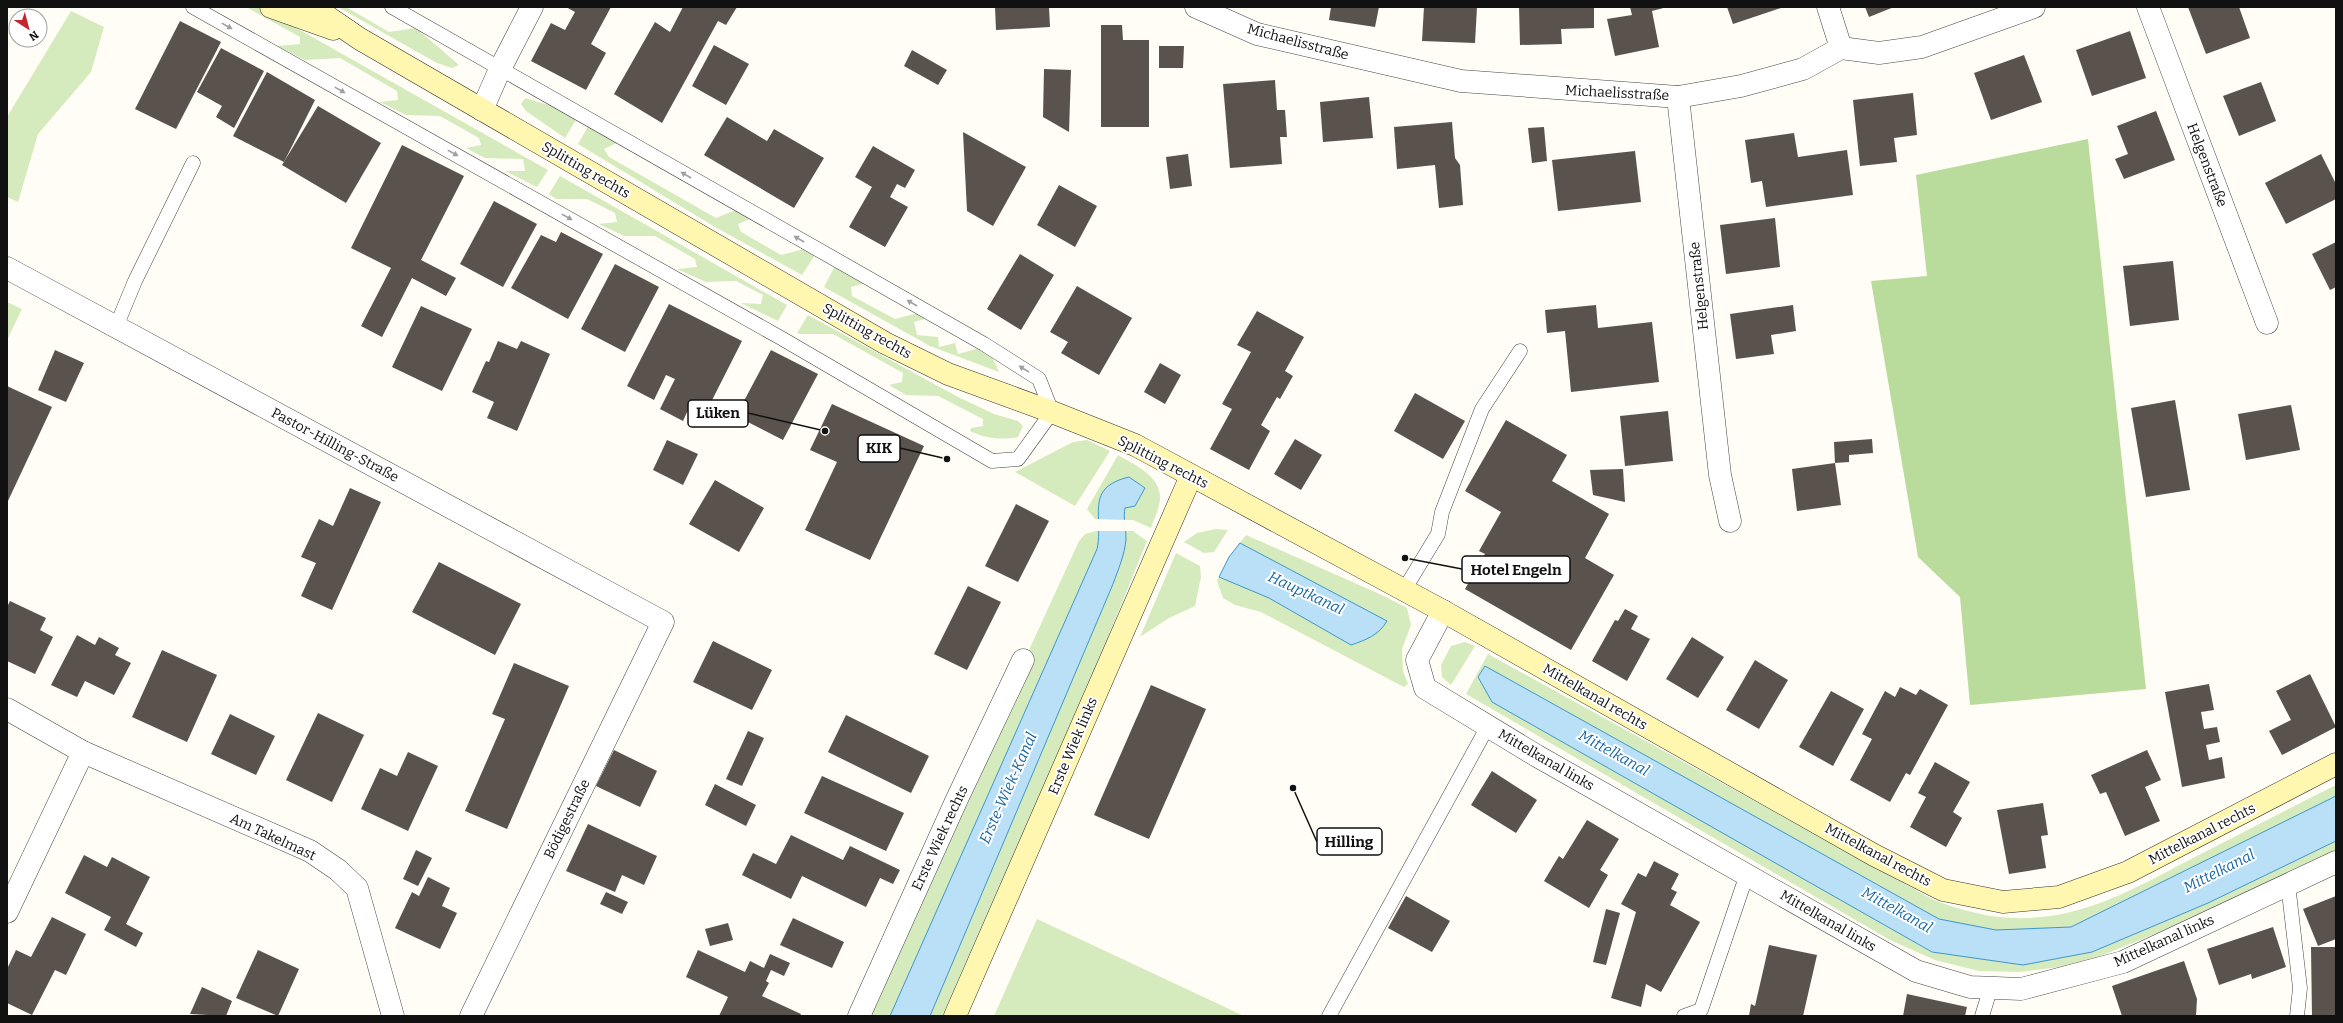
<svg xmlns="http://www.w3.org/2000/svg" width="2343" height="1023" viewBox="0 0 2343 1023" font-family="Bitter,serif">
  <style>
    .green { fill: #d5ebbd }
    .forest { fill: #b9dc9c }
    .water { fill: #b9e0f7; stroke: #3f96cf }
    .pier { fill: #fffdf5 }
    .building { fill: #5a524d }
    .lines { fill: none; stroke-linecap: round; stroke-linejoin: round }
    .lane-casing { stroke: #444; stroke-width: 15 }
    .street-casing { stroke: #444; stroke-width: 23 }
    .secondary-casing { stroke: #333; stroke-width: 23 }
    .lane { stroke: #fff; stroke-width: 14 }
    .street { stroke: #fff; stroke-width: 22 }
    .secondary { stroke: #fff6b0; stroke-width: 22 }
    .oneway { fill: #a0a0a0 }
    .labels { text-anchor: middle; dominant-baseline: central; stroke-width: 4; stroke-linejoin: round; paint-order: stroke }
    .street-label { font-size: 14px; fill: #111; stroke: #fff }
    .water-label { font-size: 15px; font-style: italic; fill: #1768a6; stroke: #fff }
    .leader { fill: none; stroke: #111; stroke-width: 1.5 }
    .callout-dot { fill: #111; stroke: #fff; stroke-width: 1.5 }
    .callout { fill: #fff; stroke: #111; stroke-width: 1.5 }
    .callout-label { font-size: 15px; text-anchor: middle; font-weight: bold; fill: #111 }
  </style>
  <rect width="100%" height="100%" fill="#fffdf5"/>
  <!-- green -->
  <g class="green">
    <polygon points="246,7 259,7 548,170 537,187 505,171 525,171 523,159 485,158 466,148 481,145 479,138 440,116 406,115 380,102 398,100 397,91 340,58 305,60 277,46 300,44 300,37"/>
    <polygon points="338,7 346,7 389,32 416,28 459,65 452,68 437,63"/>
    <polygon points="71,11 104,27 91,72 38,134 18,202 7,197 7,117"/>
    <polygon points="525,98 552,106 577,118 565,138 526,111 521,104"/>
    <polygon points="589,125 619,142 604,149 609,157 716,218 738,209 755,217 738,224 741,232 781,255 808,248 817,252 802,275 715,227 578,144"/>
    <polygon points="560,176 787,305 778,321 741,303 761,304 763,295 736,281 706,282 677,269 697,267 695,259 655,236 624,236 599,224 617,222 615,213 587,199 556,199 549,194"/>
    <polygon points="836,264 869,282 851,287 852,296 895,319 921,312 932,317 914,322 917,335 938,337 939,347 955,343 958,354 984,347 991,355 999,372 930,346 824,287"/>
    <polygon points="7,302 22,309 7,340"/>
    <path d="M808 315 958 397 994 414 1018 421 1023 426 1018 437C1000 440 987 439 970 431L971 428 983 426V419L938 396 906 395 889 385 902 382 903 373 833 334H800L797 333Z"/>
    <polygon points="1087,440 1110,451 1075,506 1015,472 1073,442"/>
    <path d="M1118 455C1133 464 1161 476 1160 498 1160 507 1154 519 1151 528L1133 520 1095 519 1087 509Z"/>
    <polygon points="1216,529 1228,530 1214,552 1204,553 1184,542 1197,533"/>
    <polygon points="1096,531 1133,531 1147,541 1068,736 944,1016 871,1016 1027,673 1029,650 1079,541 1085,534"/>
    <polygon points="1246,535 1384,596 1407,608 1411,625 1402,649 1403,671 1408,684 1404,687 1261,612 1235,605 1223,598 1217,581 1229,557"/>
    <polygon points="1176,553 1200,566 1201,577 1195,606 1169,618 1140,637"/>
    <polygon points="1465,642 1475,646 1451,685 1442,677 1441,665 1451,646"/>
    <path d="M1488 654 1934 900C1974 915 2007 922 2050 916 2101 909 2147 882 2193 858 2240 834 2288 809 2336 785V853L2219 908 2098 957 2059 967 2019 972 1979 971 1935 960 1890 940 1466 694Z"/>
    <polygon points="1037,919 1244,1016 994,1016"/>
  </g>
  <!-- forest -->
  <polygon class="forest" points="2088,139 2146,689 1970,705 1960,597 1918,557 1871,281 1927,276 1916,175"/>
  <!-- water -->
  <g class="water">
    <path d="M1129 477 1145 488 1135 506 1125 508C1123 518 1126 528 1126 539 1125 554 1118 570 1113 584L930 1016H890L1097 549C1104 515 1084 488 1129 477Z"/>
    <path d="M1240 543 1387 621C1379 635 1366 640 1351 645L1269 598 1219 577 1229 557Z"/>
    <polygon points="1485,666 1939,919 1996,930 2071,927 2336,796 2336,841 2208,903 2092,952 2023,965 1932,952 1492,702 1478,677"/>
  </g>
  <!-- pier -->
  <polygon class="pier" points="1097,519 1126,520 1127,531 1098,531"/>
  <!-- building -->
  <g class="building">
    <polygon points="566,7 611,7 591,44 606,53 586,90 531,61 551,23 565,30 575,12"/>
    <polygon points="683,7 737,7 726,25 718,21 662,123 614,94 655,22 670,32"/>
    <polygon points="995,7 1049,7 1050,27 996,30"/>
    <polygon points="1331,7 1379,7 1375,27 1329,20"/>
    <polygon points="1424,7 1477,7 1475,43 1422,41"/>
    <polygon points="1519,7 1594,7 1594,28 1561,29 1562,44 1520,45"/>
    <polygon points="1630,7 1667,7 1652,11 1659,47 1615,56 1607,19 1632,15"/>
    <polygon points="1727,7 1784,7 1733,24"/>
    <polygon points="1865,7 1894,7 1869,17"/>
    <polygon points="2188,7 2239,7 2250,38 2206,54"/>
    <polygon points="180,21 221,42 176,129 135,109"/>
    <polygon points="1101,25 1122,25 1123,40 1149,40 1149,127 1101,127"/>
    <polygon points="2130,31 2146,78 2092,96 2076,50"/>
    <polygon points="714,45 749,64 726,105 692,86"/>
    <polygon points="1159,46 1184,46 1183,68 1159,68"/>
    <polygon points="221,48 264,71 234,128 216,117 222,106 197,92"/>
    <polygon points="912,50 947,70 938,85 904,66"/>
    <polygon points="2024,55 2042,102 1991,120 1974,73"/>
    <polygon points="1044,69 1071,70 1069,132 1043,117"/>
    <polygon points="267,72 315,100 284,162 233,136"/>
    <polygon points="1275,80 1277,110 1285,110 1287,137 1280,137 1282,164 1230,168 1223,84"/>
    <polygon points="2261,82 2276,121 2239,136 2223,96"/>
    <polygon points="1913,93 1917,135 1894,138 1897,162 1860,166 1853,100"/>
    <polygon points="1369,97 1373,138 1323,142 1320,102"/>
    <polygon points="318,106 381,143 346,203 282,165"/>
    <polygon points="2156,111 2175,160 2124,179 2115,159 2128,154 2117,126"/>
    <polygon points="727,117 767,141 774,129 824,158 794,208 704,155"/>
    <polygon points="1452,122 1455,158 1460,165 1463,205 1439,208 1435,165 1397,169 1394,127"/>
    <polygon points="1544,127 1547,161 1532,163 1528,128"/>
    <polygon points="963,132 1026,167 993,226 967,211"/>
    <polygon points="1794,133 1798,157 1847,150 1853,195 1766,207 1762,181 1751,183 1745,140"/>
    <polygon points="402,145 464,176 421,260 456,278 446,296 412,278 382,337 361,326 391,268 351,248"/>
    <polygon points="873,146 915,170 905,188 897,184 890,197 908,207 885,247 849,227 872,187 855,177"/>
    <polygon points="1635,151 1641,202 1558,211 1552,160"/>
    <polygon points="1188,154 1192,186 1170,189 1166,157"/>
    <polygon points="2321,154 2336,184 2336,199 2286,224 2265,183"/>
    <polygon points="1059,185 1097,206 1075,247 1037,225"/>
    <polygon points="494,201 537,224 503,287 460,264"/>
    <polygon points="1775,218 1780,267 1726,274 1720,225"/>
    <polygon points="561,232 603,254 568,319 511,288 541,235 556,242"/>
    <polygon points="2336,242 2336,287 2330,290 2312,254"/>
    <polygon points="1020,254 1054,275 1021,330 987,309"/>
    <polygon points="2173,261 2179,320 2130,326 2123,266"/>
    <polygon points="615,264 659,287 625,352 581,329"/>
    <polygon points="1077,286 1132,318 1099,375 1061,353 1068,342 1050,332"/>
    <polygon points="669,304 742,341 704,416 689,408 683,421 660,409 675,379 666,375 654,400 627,386"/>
    <polygon points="1596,305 1598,328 1652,322 1659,382 1571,392 1565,331 1547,333 1545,310"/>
    <polygon points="1793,305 1796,331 1771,335 1774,354 1736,359 1730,314"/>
    <polygon points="421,306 472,329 442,391 392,367"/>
    <polygon points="1257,311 1304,337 1285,371 1293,376 1280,399 1277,397 1261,425 1270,431 1249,470 1210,449 1232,409 1222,404 1251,352 1237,345"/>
    <polygon points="498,341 517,349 521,341 550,354 517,431 487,418 494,402 472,392 486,361 489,362"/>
    <polygon points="55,350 84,363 66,402 38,390"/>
    <polygon points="771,350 818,374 783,440 736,416"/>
    <polygon points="1160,363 1181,375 1165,404 1144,392"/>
    <polygon points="7,386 52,407 7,503"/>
    <polygon points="1415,393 1465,421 1443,459 1394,431"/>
    <polygon points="2175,400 2190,490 2146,497 2131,408"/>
    <polygon points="832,404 924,446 870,560 805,530 837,462 810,450"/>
    <polygon points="2291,405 2300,450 2246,460 2238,414"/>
    <polygon points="1668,411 1673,461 1625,466 1620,416"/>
    <polygon points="1506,420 1567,455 1552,481 1609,514 1585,558 1614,575 1571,650 1465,589 1485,554 1479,551 1501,512 1465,491"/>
    <polygon points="1295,439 1322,455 1301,490 1274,474"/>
    <polygon points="1872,439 1873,453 1849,455 1849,462 1835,463 1834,442"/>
    <polygon points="667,440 698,454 683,485 653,470"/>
    <polygon points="1835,463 1841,505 1797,511 1792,469"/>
    <polygon points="1623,469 1625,502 1593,495 1590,470"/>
    <polygon points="715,480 764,508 739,552 689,524"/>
    <polygon points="350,488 381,502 332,610 301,596 316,563 301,557 319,519 333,526"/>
    <polygon points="1016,504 1049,521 1018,582 985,566"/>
    <polygon points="439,562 521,604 495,655 412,612"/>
    <polygon points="968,586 1001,602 967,670 934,654"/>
    <polygon points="10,601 46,618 40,630 53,637 35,674 7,661 7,607"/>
    <polygon points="1625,609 1638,616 1631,629 1650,639 1627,681 1592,661 1615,620 1618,621"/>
    <polygon points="77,635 95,645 99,637 119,648 115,655 131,663 114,695 85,681 77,697 51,685"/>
    <polygon points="1692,637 1724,657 1698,698 1666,679"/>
    <polygon points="713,641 772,670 752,710 693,682"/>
    <polygon points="162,650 217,675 187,742 132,717"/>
    <polygon points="1755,660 1788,680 1759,729 1726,710"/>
    <polygon points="514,663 569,686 507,829 465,811 505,719 492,714"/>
    <polygon points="2310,674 2336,727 2282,755 2269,731 2291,720 2276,691"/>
    <polygon points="2209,684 2214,710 2201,712 2204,729 2217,727 2220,742 2206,745 2209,760 2222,757 2225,778 2182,787 2165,692"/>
    <polygon points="1151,685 1206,709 1149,839 1094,815"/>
    <polygon points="1900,687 1916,695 1920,689 1948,705 1910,775 1906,773 1890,802 1850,780 1872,739 1862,734 1885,691 1895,697"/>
    <polygon points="1831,691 1864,709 1833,766 1799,747"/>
    <polygon points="318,713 364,735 332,802 286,780"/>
    <polygon points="230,714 275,736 256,775 211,754"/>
    <polygon points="846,715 929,756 911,793 828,752"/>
    <polygon points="748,731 764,738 742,786 726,779"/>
    <polygon points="614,750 657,771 640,807 596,786"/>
    <polygon points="2147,750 2161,780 2145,787 2160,821 2125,836 2106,792 2100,794 2091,775"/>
    <polygon points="408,752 438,766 408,831 361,809 380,768 397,776"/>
    <polygon points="1935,762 1970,782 1953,812 1962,818 1946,847 1910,827 1926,797 1918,793"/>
    <polygon points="1492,771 1537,800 1516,833 1471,805"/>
    <polygon points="822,776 904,813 886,851 804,813"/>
    <polygon points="715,784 756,805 746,826 705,805"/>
    <polygon points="2043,803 2048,835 2041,836 2046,868 2009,874 1997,810"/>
    <polygon points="1587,820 1619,839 1600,870 1608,875 1589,908 1544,881 1559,856 1563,859"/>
    <polygon points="588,824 657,856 644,885 622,875 615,892 566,871"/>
    <polygon points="791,835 843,860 850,846 900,870 893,884 880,878 866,907 802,876 791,899 742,875 753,853 776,864"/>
    <polygon points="416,850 432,858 418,886 403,879"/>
    <polygon points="84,855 107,867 112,857 150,877 126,924 143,933 136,947 104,930 111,917 65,893"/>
    <polygon points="1654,861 1679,874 1671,889 1677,892 1670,905 1700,922 1661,992 1646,984 1641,1007 1611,998 1636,912 1621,904 1638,873 1646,877"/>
    <polygon points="428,877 450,888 442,906 457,913 440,949 395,928 412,892 419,896"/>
    <polygon points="606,892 628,902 622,914 600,904"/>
    <polygon points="1406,896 1450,921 1432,952 1388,928"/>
    <polygon points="2336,896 2336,939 2318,946 2303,909"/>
    <polygon points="1606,909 1620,913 1606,965 1593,962"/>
    <polygon points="52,917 86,934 66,975 55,970 32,1015 7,1003 7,969 16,950 31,957"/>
    <polygon points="793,918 844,942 832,968 780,945"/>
    <polygon points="728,923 733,940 710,946 705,929"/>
    <polygon points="2273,927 2286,967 2252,979 2251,974 2219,985 2207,949"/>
    <polygon points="1769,945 1817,955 1803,1016 1749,1016 1751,1004 1755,1006"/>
    <polygon points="2311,947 2336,947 2336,1016 2312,1016"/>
    <polygon points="258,950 299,969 278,1016 236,998"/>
    <polygon points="698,950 745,972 750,961 764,968 770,954 790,963 784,976 771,970 766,981 769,983 762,996 801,1014 800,1016 719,1016 728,997 686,977"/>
    <polygon points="2184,961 2197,999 2196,1016 2122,1016 2112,986"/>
    <polygon points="202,987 232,1001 226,1016 190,1014"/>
    <polygon points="1907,994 1967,1007 1965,1016 1903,1016"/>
  </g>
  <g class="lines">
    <defs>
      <g id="lane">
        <polyline points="193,7 781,338 992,461 1018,459 1052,412 1039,379 984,344 392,7"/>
        <polyline points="116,327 135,281 193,163"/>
        <polyline points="1404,590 1438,534 1442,512 1482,409 1520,351"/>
        <polyline points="2288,884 2300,988 2297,1016"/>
        <polyline points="1329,1016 1488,726"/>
        <polyline points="1684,1016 1701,1010 1747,874"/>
        <polyline points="1982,1016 1991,987"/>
      </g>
      <g id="street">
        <polyline points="1196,7 1257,34 1461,81 1678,97 1741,86 1803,69 1841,48 1879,53 1922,47 2034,7"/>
        <polyline points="1828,7 1841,48"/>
        <polyline points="2148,7 2267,323"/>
        <polyline points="1678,97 1720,475 1730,521"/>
        <polyline points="482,110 500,69 532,7"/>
        <polyline points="7,268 663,622 471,1016"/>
        <polyline points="1443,611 1417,660 1425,688 1537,756 1916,971 1970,987 2021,989 2123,962 2336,862"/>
        <polyline points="7,709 83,752 310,851 338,870 357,888 393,1016"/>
        <polyline points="7,912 83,752"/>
        <polyline points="859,1016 957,799 1023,660"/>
      </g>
      <g id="secondary">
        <polyline points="271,7 333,29"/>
        <polyline points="313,7 360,39 885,343 948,374 1052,412 1135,445 1443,611 1874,855 1943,890 2003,902 2059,897 2128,872 2336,764"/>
        <polyline points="955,1016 1191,476"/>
      </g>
    </defs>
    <!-- lane casing -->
    <use href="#lane" class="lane-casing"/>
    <!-- street casing -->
    <use href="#street" class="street-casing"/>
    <!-- secondary casing -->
    <use href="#secondary" class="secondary-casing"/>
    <!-- lane -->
    <use href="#lane" class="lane"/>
    <!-- street -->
    <use href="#street" class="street"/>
    <!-- secondary -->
    <use href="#secondary" class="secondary"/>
  </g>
  <!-- one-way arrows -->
  <defs><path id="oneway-solid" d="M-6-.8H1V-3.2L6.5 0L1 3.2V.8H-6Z"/></defs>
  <g class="oneway">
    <use href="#oneway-solid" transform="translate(227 26) rotate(29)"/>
    <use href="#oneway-solid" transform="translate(340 90) rotate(29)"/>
    <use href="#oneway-solid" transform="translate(453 153) rotate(29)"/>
    <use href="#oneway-solid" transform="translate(686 175) rotate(-150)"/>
    <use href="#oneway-solid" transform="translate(567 217) rotate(29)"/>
    <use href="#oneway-solid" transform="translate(799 239) rotate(-150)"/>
    <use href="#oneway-solid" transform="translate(912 303) rotate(-150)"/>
    <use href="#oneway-solid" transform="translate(1024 369) rotate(-148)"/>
  </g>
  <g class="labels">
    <!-- street labels -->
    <g class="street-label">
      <text transform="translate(1298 42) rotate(15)">Michaelisstraße</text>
      <text transform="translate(1617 93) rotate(3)">Michaelisstraße</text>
      <text transform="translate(2207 165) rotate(69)">Helgenstraße</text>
      <text transform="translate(586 170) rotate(30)">Splitting rechts</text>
      <text transform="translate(1699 286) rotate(-96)">Helgenstraße</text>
      <text transform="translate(867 331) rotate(29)">Splitting rechts</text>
      <text transform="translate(335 445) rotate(28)">Pastor-Hilling-Straße</text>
      <text transform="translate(1163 462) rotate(27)">Splitting rechts</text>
      <text transform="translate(1595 697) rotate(30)">Mittelkanal rechts</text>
      <text transform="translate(1073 746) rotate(-67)">Erste Wiek links</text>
      <text transform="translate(1546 760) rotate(30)">Mittelkanal links</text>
      <text transform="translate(567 819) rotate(-64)">Bödigestraße</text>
      <text transform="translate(2202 834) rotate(-27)">Mittelkanal rechts</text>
      <text transform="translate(273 837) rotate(25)">Am Takelmast</text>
      <text transform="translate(940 838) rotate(-65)">Erste Wiek rechts</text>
      <text transform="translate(1878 855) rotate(28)">Mittelkanal rechts</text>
      <text transform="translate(1828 921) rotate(30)">Mittelkanal links</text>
      <text transform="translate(2164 941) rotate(-24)">Mittelkanal links</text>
    </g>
    <!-- water labels -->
    <g class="water-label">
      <text transform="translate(1306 593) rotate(25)">Hauptkanal</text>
      <text transform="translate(1614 753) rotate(29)">Mittelkanal</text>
      <text transform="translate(1008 788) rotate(-66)">Erste-Wiek-Kanal</text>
      <text transform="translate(2219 871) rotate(-27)">Mittelkanal</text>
      <text transform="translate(1897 910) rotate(29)">Mittelkanal</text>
    </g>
  </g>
  <!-- callouts -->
  <path class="leader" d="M825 431L748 413M947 459L900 448M1405 558L1462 569M1293 788L1317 842"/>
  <g class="callout-dot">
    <circle cx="825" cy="431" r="4"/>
    <circle cx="947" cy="459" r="4"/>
    <circle cx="1405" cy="558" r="4"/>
    <circle cx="1293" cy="788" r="4"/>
  </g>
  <g class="callout">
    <rect x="688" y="400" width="60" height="27" rx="4"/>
    <rect x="858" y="435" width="42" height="27" rx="4"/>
    <rect x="1462" y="556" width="108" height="27" rx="4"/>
    <rect x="1317" y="828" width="65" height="27" rx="4"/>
  </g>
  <g class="callout-label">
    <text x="718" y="418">Lüken</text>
    <text x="879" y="453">KIK</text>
    <text x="1516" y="575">Hotel Engeln</text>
    <text x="1349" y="847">Hilling</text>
  </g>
  <!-- border -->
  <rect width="2343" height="1023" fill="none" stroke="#111111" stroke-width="16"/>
  <!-- north arrow -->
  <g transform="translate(28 28) rotate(144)"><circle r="19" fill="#ffffff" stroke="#a0a0a0"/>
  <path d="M0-3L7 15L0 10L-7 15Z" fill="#c4262e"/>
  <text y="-6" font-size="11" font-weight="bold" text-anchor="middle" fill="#111111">N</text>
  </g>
</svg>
